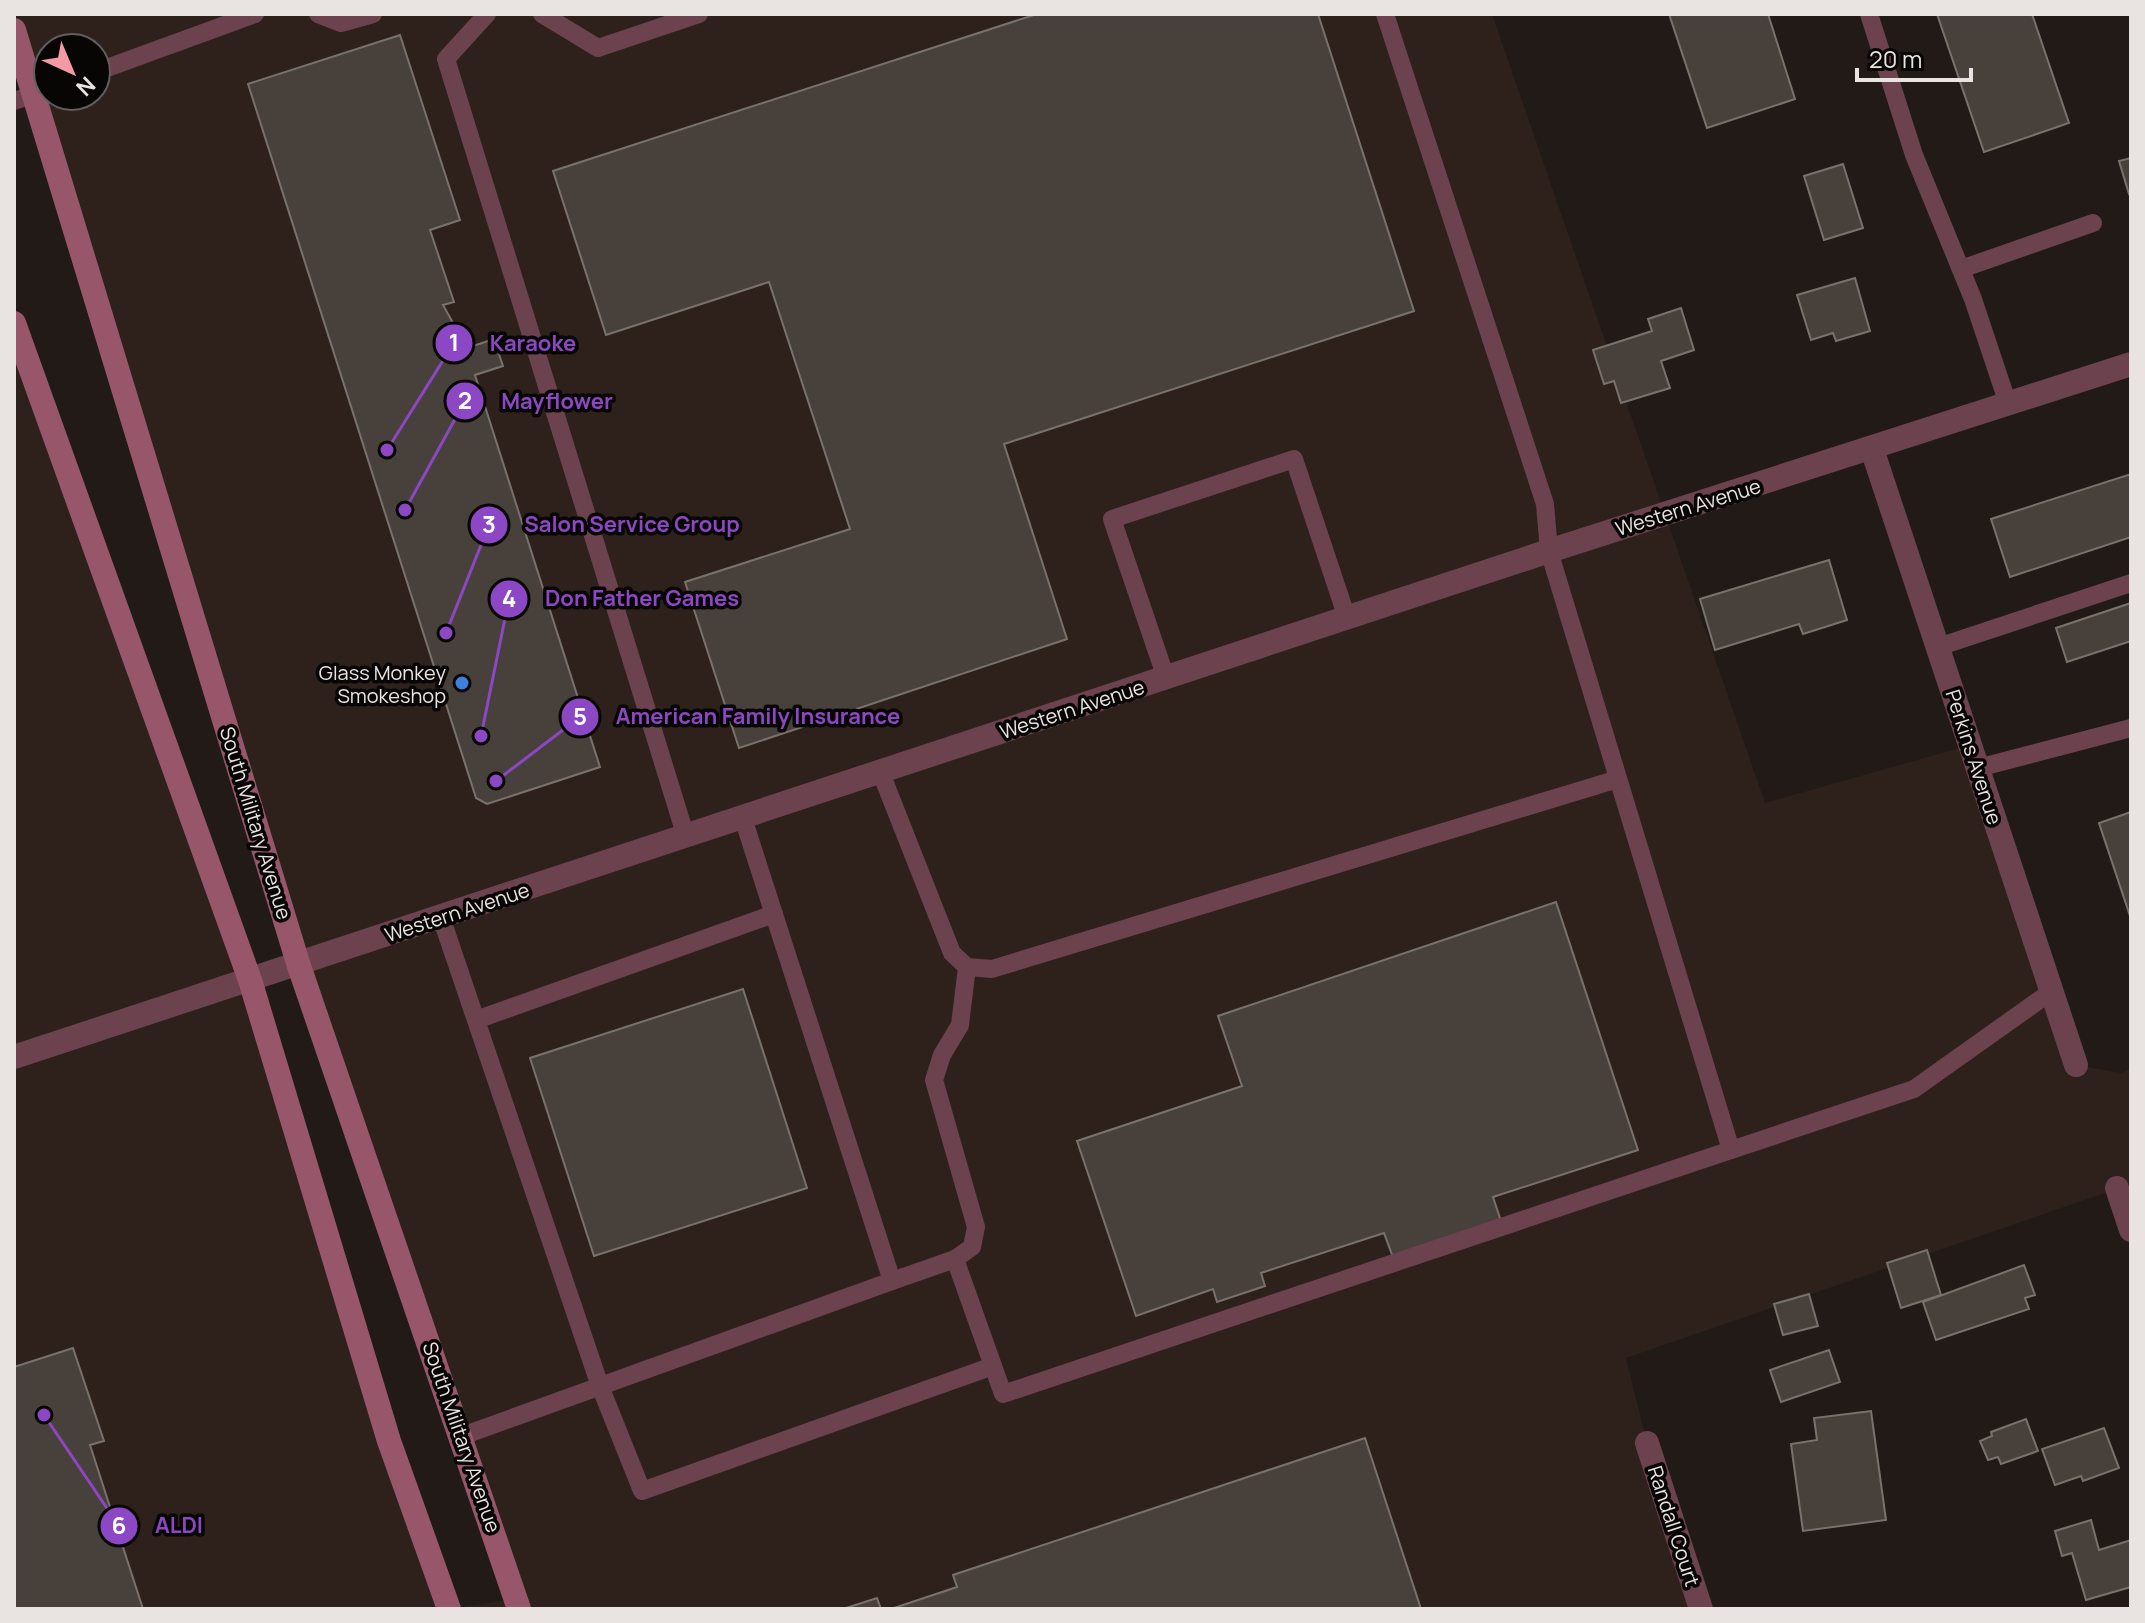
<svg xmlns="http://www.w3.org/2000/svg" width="2145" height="1623" viewBox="0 0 2145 1623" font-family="Manrope,sans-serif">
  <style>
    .built { fill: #2e211b; fill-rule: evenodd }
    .building { fill: #48413b; stroke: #79716b; stroke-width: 2 }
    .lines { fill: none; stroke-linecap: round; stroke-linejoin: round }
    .lane { stroke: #6b424e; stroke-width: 18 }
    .street { stroke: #6b424e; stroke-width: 24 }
    .secondary { stroke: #98566b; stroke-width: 24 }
    .shop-dot { fill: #3f7fe0; stroke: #080605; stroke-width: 3 }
    .labels { text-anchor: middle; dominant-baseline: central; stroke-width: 7; stroke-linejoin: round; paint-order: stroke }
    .street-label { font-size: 20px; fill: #e9e3e1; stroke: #080605 }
    .poi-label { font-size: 20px; fill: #e9e3e1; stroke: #080605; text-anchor: end }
    .leader { fill: none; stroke: #8c47c4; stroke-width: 3 }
    .callout-dot { fill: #8c47c4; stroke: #080605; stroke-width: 3 }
    .mark-label { font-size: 24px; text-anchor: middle; font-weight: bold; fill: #fff }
    .callout-label { font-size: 22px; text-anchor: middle; font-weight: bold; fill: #8c47c4; stroke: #080605; stroke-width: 7; stroke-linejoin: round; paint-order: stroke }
  </style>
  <rect width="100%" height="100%" fill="#211a17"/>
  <!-- built -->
  <path class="built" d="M14 14H1492L1765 803 1970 745 2076 1065 2121 1073 2131 1069V1184L1626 1358 1647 1443 1701 1609H14V323L224 911 449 1609 515 1599 298 963 14 30ZM48 48H96V96H48Z"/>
  <!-- building -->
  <g class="building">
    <polygon points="1037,14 1318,14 1414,311 1004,444 1067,639 739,748 685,582 850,529 769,282 606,335 553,171"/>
    <polygon points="1669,14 1768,14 1795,99 1707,128"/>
    <polygon points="1937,14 2032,14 2069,123 1984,152"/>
    <polygon points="400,35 460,220 430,230 454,302 443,305 467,348 494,339 503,366 475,375 600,767 487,804 476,798 248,84"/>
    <polygon points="2131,158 2131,193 2129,194 2119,161"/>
    <polygon points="1843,164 1863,228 1824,240 1804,176"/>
    <polygon points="1855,278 1870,331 1836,341 1833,333 1811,340 1797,295"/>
    <polygon points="1681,308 1694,350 1661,361 1670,388 1621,403 1614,381 1604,384 1593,350 1652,331 1648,319"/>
    <polygon points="2131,474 2131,537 2010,577 1991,519"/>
    <polygon points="1829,560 1847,620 1803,634 1799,624 1715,650 1700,599"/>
    <polygon points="2131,603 2131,641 2067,662 2056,628"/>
    <polygon points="2131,812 2131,919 2099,823"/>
    <polygon points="1556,902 1638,1150 1493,1197 1502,1224 1394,1260 1384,1233 1261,1273 1265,1286 1217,1302 1213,1289 1136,1316 1077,1141 1242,1086 1218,1016"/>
    <polygon points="743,989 807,1188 594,1256 530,1058"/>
    <polygon points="1927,1250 1941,1295 1901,1308 1887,1263"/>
    <polygon points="2024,1265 2035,1295 2025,1298 2029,1309 1936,1340 1923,1302"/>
    <polygon points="1809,1294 1818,1326 1783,1335 1774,1304"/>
    <polygon points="73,1348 104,1441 90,1445 143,1609 14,1609 14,1367"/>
    <polygon points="1829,1350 1840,1382 1781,1402 1770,1370"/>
    <polygon points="1871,1411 1886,1520 1803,1531 1791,1444 1817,1440 1814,1418"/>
    <polygon points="2026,1419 2038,1451 2001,1464 1998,1457 1988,1460 1980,1441 1992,1436 1991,1432"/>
    <polygon points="2104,1428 2119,1468 2083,1481 2081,1476 2055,1485 2042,1449"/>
    <polygon points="1365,1438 1421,1609 891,1609 957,1587 953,1575"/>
    <polygon points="2091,1520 2099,1550 2131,1540 2131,1587 2086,1600 2072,1553 2062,1556 2055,1531"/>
    <polygon points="877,1598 881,1609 843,1609"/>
  </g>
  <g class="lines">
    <!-- lane -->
    <g class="lane">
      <polyline points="318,14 341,23 373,14"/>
      <polyline points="487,14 446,59 686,837"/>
      <polyline points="542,14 598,48 699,14"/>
      <polyline points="1385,14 1545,504 1549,551 1731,1150 1914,1089 2052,991"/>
      <polyline points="1869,14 1914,155 1973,299 2008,404"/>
      <polyline points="96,72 255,14"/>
      <polyline points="14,101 48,90"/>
      <polyline points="1961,269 2093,223"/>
      <polyline points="1938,647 2131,583"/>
      <polyline points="1166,678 1112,519 1294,459 1347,618"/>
      <polyline points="1978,768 2131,728"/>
      <polyline points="881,773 952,953 967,967 992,969 1618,779"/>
      <polyline points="743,818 892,1281 955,1259 1003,1394 1731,1150"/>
      <polyline points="441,917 600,1386 642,1491 993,1366"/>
      <polyline points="476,1020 774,914"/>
      <polyline points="955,1259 972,1247 976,1227 934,1080 942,1055 960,1025 967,967"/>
      <polyline points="462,1436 892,1281"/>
    </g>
    <!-- street -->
    <g class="street">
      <polyline points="1872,449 2076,1065"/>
      <polyline points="14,1057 1549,551 2131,364"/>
      <polyline points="2117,1188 2131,1230"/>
      <polyline points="1647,1443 1701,1609"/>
    </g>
    <!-- secondary -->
    <g class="secondary">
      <polyline points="14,30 298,963 519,1609"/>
      <polyline points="14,323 250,980 389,1441 449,1609"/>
    </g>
  </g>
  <!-- markers -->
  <circle class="shop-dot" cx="462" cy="683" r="8"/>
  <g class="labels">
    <!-- street labels -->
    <g class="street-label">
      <text transform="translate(1688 507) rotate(-17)">Western Avenue</text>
      <text transform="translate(1072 709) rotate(-18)">Western Avenue</text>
      <text transform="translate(1974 757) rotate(72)">Perkins Avenue</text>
      <text transform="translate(256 823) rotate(73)">South Military Avenue</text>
      <text transform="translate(457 912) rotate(-18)">Western Avenue</text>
      <text transform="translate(462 1437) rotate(71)">South Military Avenue</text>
      <text transform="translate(1674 1526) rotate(72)">Randall Court</text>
    </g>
    <!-- poi labels -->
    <g class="poi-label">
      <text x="446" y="672">Glass Monkey<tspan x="446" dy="23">Smokeshop</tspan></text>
    </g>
  </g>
  <!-- callouts -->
  <path class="leader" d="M387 450L454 343M405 510L465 401M446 633L489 525M481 736L509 599M496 781L580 717M44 1415L119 1526"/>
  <g class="callout-dot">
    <circle cx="387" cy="450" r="8"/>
    <circle cx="405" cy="510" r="8"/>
    <circle cx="446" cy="633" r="8"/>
    <circle cx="481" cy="736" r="8"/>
    <circle cx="496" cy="781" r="8"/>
    <circle cx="44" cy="1415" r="8"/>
    <circle cx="454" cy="343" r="20"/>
    <circle cx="465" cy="401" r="20"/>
    <circle cx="489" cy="525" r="20"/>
    <circle cx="509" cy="599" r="20"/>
    <circle cx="580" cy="717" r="20"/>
    <circle cx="119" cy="1526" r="20"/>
  </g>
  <g class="mark-label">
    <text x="454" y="351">1</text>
    <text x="465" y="409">2</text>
    <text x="489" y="533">3</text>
    <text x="509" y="607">4</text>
    <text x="580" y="725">5</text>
    <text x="119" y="1534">6</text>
  </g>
  <g class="callout-label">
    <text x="533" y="351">Karaoke</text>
    <text x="557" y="409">Mayflower</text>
    <text x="632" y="532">Salon Service Group</text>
    <text x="642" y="606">Don Father Games</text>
    <text x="758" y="724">American Family Insurance</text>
    <text x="179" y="1533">ALDI</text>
  </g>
  <!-- border -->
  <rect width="2145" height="1623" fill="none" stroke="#e9e3e1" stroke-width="32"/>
  <!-- north arrow -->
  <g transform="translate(72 72) rotate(136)"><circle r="38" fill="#080605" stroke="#625e5d" stroke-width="2"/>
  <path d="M0-6L14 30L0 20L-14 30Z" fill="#f49aa4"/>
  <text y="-12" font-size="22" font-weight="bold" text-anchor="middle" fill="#e9e3e1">N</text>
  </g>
  <!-- scale -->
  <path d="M1857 68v12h114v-12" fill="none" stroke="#e9e3e1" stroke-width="4"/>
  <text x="1869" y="68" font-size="24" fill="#e9e3e1" stroke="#080605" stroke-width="6" paint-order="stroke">20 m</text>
</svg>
